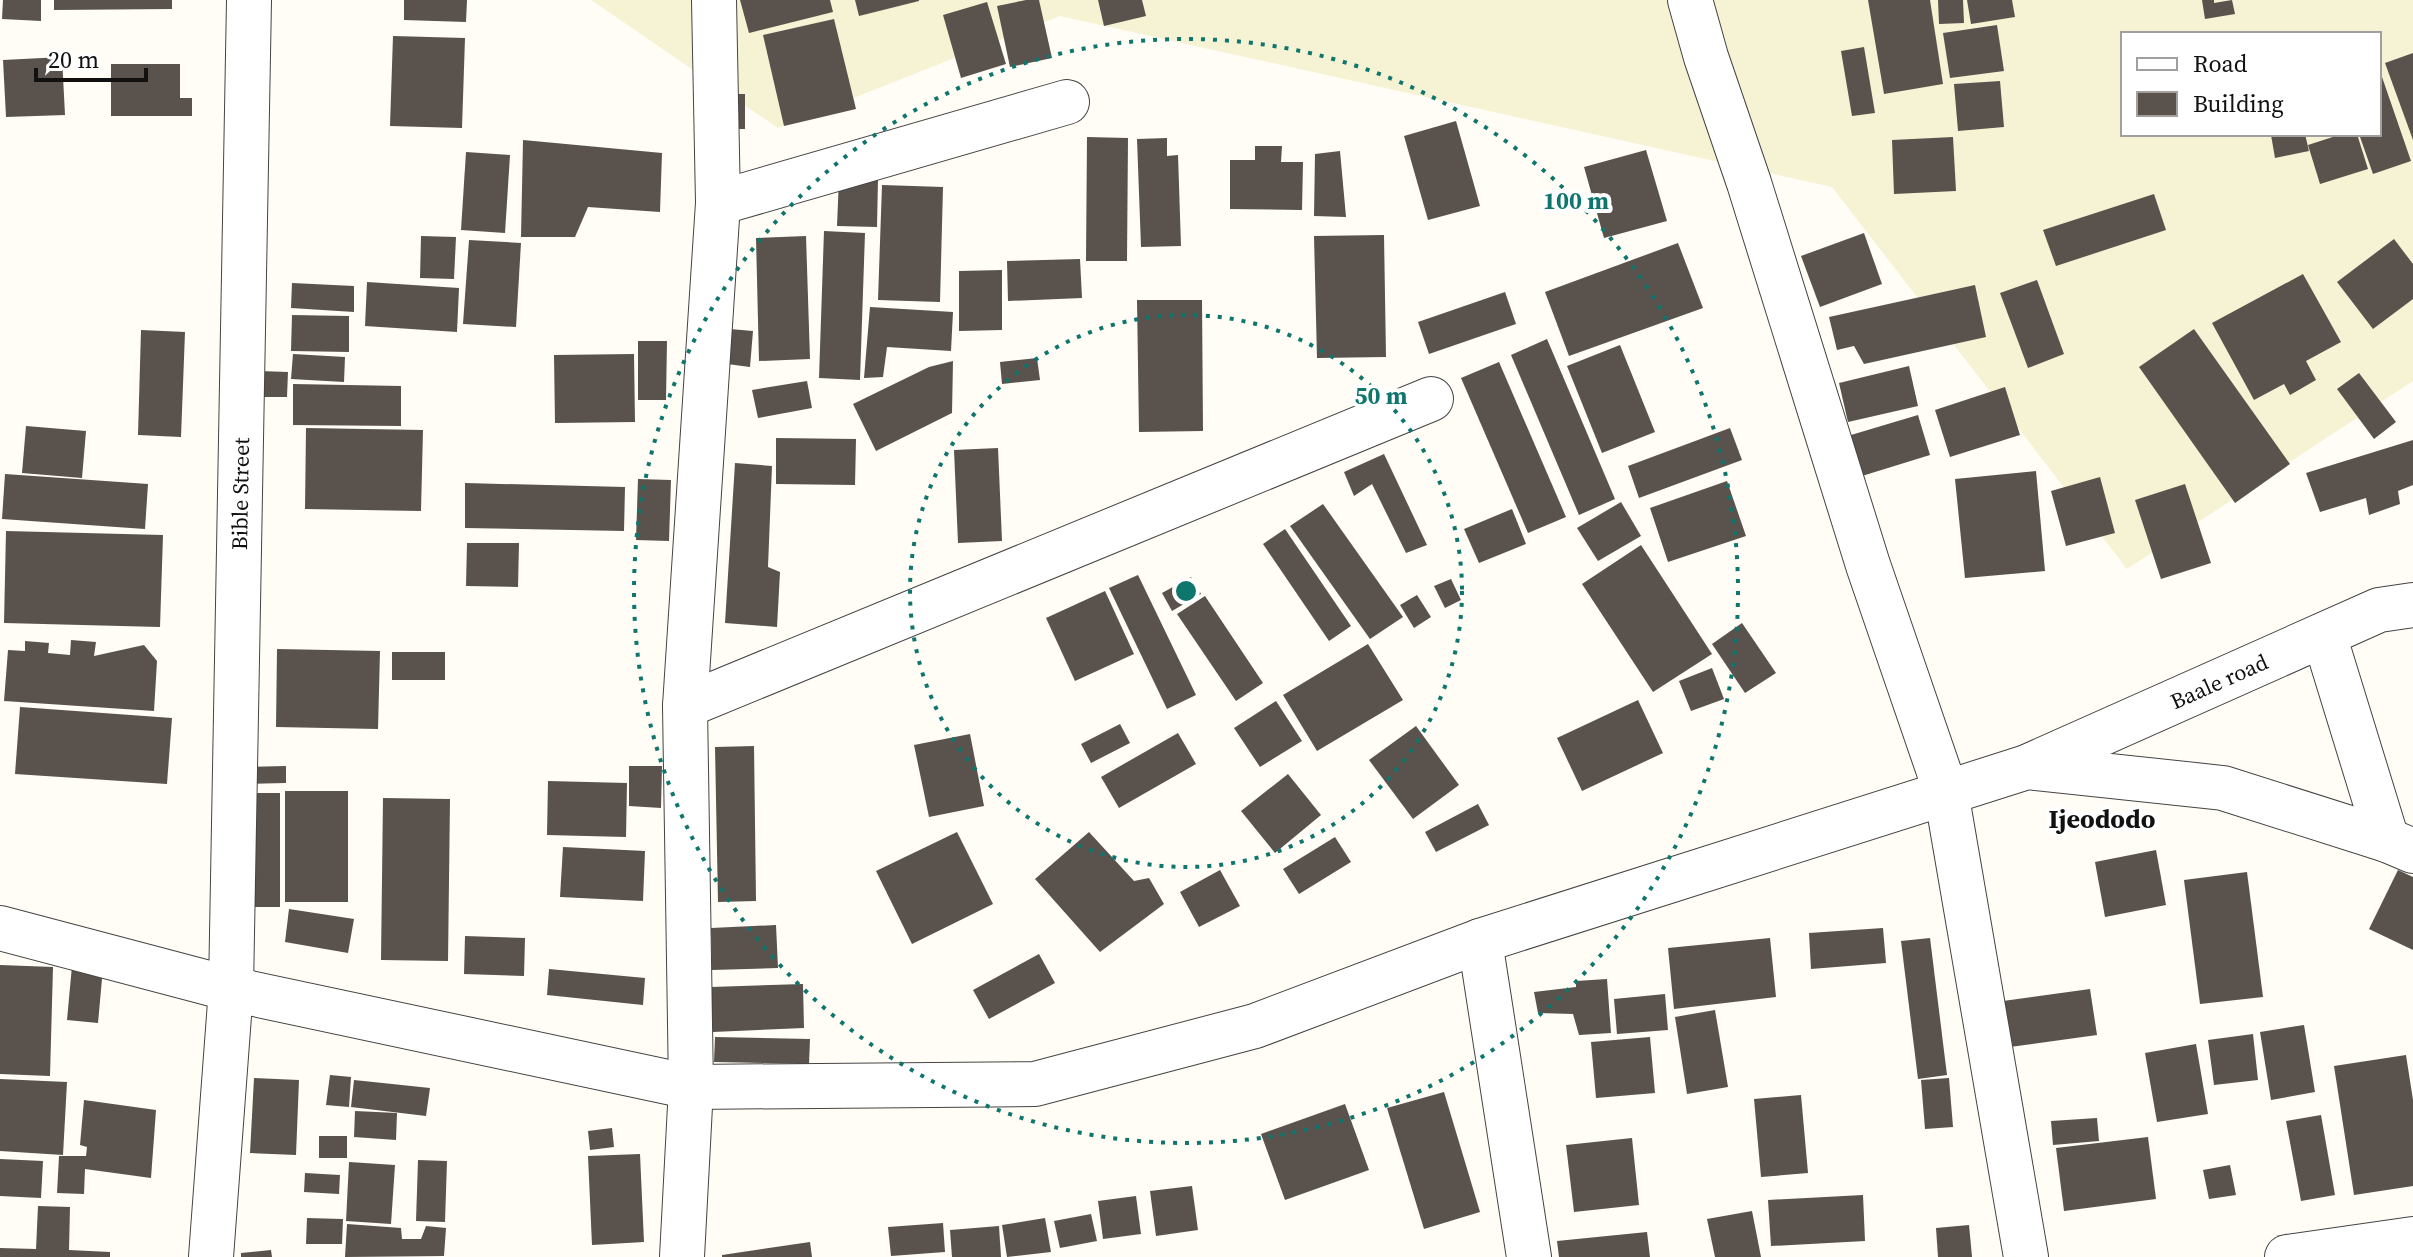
<svg xmlns="http://www.w3.org/2000/svg" width="2413" height="1257" viewBox="0 0 2413 1257" font-family="'Source Serif 4',serif">
  <style>
    .farmland { fill: #f6f3d4; fill-rule: evenodd }
    .building { fill: #5a524d }
    .lines { fill: none; stroke-linecap: round; stroke-linejoin: round }
    .minor-casing { stroke: #444; stroke-width: 46 }
    .minor { stroke: #fff; stroke-width: 44 }
    .ring { fill: none; stroke: #0f766e; stroke-width: 4; stroke-dasharray: 4 8 }
    .labels { text-anchor: middle; dominant-baseline: central; stroke-width: 8; stroke-linejoin: round; paint-order: stroke }
    .street-label { font-size: 22px; fill: #111; stroke: #fff }
    .quarter-label { font-size: 26px; font-weight: bold; fill: #111; stroke: #fff }
    .centre { fill: #0f766e; stroke: #fff; stroke-width: 4 }
    .ring-label { font-size: 24px; text-anchor: middle; font-weight: bold; fill: #0f766e; stroke: #fff; stroke-width: 8; stroke-linejoin: round; paint-order: stroke }
  </style>
  <rect width="100%" height="100%" fill="#fffdf5"/>
  <!-- farmland -->
  <path class="farmland" d="M591 0H2413V381L2127 569 1832 187 1060 16 778 128ZM2123 34H2379V134H2123Z"/>
  <!-- building -->
  <g class="building">
    <polygon points="3,0 41,0 41,21 2,19"/>
    <polygon points="54,0 172,0 172,9 54,10"/>
    <polygon points="404,0 467,0 466,22 404,20"/>
    <polygon points="740,0 830,0 833,12 749,33"/>
    <polygon points="855,0 919,0 919,1 859,16"/>
    <polygon points="1026,0 1039,0 1052,58 1010,67 997,6"/>
    <polygon points="1098,0 1142,0 1146,16 1104,26"/>
    <polygon points="1868,0 1930,0 1943,84 1884,94"/>
    <polygon points="1938,0 1963,0 1964,23 1939,24"/>
    <polygon points="1967,0 2012,0 2015,17 1971,24"/>
    <polygon points="2202,0 2214,0 2214,3 2232,0 2235,14 2205,19"/>
    <polygon points="987,2 1006,64 961,78 943,15"/>
    <polygon points="834,19 856,109 784,126 763,35"/>
    <polygon points="1997,25 2004,71 1950,78 1943,33"/>
    <polygon points="393,36 465,38 462,128 390,126"/>
    <polygon points="1864,47 1875,113 1852,116 1841,51"/>
    <polygon points="2413,53 2413,140 2385,63"/>
    <polygon points="62,57 65,115 6,117 3,60"/>
    <polygon points="111,64 180,64 180,98 192,98 192,116 111,116"/>
    <polygon points="2382,77 2411,161 2373,174 2359,134 2379,134 2379,79"/>
    <polygon points="2000,81 2004,127 1958,131 1954,84"/>
    <rect x="723" y="94" width="22" height="35"/>
    <polygon points="1456,121 1480,206 1428,220 1404,136"/>
    <polygon points="2277,134 2305,134 2309,151 2275,158 2271,135"/>
    <polygon points="2342,134 2357,134 2368,169 2320,184 2308,145"/>
    <polygon points="1087,137 1128,138 1127,261 1086,261"/>
    <polygon points="1953,137 1956,191 1894,194 1892,140"/>
    <polygon points="1167,138 1167,156 1178,155 1181,246 1141,247 1137,139"/>
    <polygon points="523,140 662,153 660,212 588,207 575,237 521,237"/>
    <polygon points="1255,146 1282,146 1281,162 1303,162 1302,210 1230,209 1230,160 1255,160"/>
    <polygon points="1646,150 1667,221 1604,238 1584,167"/>
    <polygon points="1340,151 1346,217 1314,216 1315,154"/>
    <polygon points="466,152 510,155 505,233 461,230"/>
    <polygon points="839,178 878,179 877,227 837,226"/>
    <polygon points="882,185 943,187 940,302 878,300"/>
    <polygon points="2154,194 2166,230 2056,266 2043,230"/>
    <polygon points="824,231 865,233 860,380 819,378"/>
    <polygon points="1864,233 1882,284 1820,307 1801,256"/>
    <polygon points="1384,235 1386,357 1317,358 1314,236"/>
    <polygon points="421,236 456,237 454,279 420,278"/>
    <polygon points="806,236 810,359 759,361 756,238"/>
    <polygon points="2394,239 2413,264 2413,299 2373,329 2337,282"/>
    <polygon points="469,240 521,243 516,327 463,324"/>
    <polygon points="1678,243 1703,308 1569,356 1545,292"/>
    <polygon points="1080,259 1082,298 1008,301 1007,261"/>
    <polygon points="1002,270 1002,330 959,331 959,271"/>
    <polygon points="2303,274 2341,342 2306,361 2316,380 2290,395 2284,384 2254,400 2212,323"/>
    <polygon points="2037,280 2064,354 2028,368 2000,293"/>
    <polygon points="367,282 459,288 457,332 365,326"/>
    <polygon points="292,283 354,286 354,312 291,308"/>
    <polygon points="1975,285 1986,337 1864,364 1854,346 1837,350 1829,317"/>
    <polygon points="1505,292 1516,324 1429,354 1418,322"/>
    <polygon points="1137,300 1202,300 1203,431 1139,432"/>
    <polygon points="870,307 953,312 951,351 887,347 883,377 864,378"/>
    <polygon points="292,315 349,316 349,352 291,351"/>
    <polygon points="730,329 753,331 750,367 727,364"/>
    <polygon points="2194,329 2290,464 2235,503 2139,367"/>
    <polygon points="141,330 185,332 181,437 138,435"/>
    <polygon points="1547,339 1615,499 1579,515 1511,355"/>
    <polygon points="638,341 667,341 666,400 638,400"/>
    <polygon points="1620,345 1655,432 1602,453 1567,366"/>
    <polygon points="293,354 345,357 344,382 291,379"/>
    <polygon points="634,354 635,422 555,423 554,355"/>
    <polygon points="1037,358 1040,380 1002,384 1000,362"/>
    <polygon points="953,361 952,413 876,451 853,404 929,367"/>
    <polygon points="1499,362 1566,517 1528,533 1461,378"/>
    <polygon points="1909,366 1918,406 1848,422 1839,383"/>
    <polygon points="259,371 288,372 287,397 259,397"/>
    <polygon points="2359,373 2396,422 2374,439 2337,389"/>
    <polygon points="807,381 812,408 758,418 752,390"/>
    <polygon points="293,384 401,386 401,426 293,425"/>
    <polygon points="2005,387 2020,435 1950,457 1935,410"/>
    <polygon points="1918,415 1930,455 1862,476 1851,435"/>
    <polygon points="26,426 86,431 82,478 22,473"/>
    <polygon points="306,428 423,430 421,511 305,509"/>
    <polygon points="1730,428 1742,460 1639,498 1628,466"/>
    <polygon points="776,438 856,439 855,485 776,484"/>
    <polygon points="2413,440 2413,485 2398,491 2400,504 2369,515 2366,498 2320,512 2306,473"/>
    <polygon points="998,448 1002,541 958,543 954,450"/>
    <polygon points="1384,454 1427,545 1406,553 1372,484 1354,496 1344,472"/>
    <polygon points="735,463 772,466 768,567 780,572 777,627 725,623"/>
    <polygon points="2036,471 2045,571 1965,578 1955,479"/>
    <polygon points="5,474 148,484 145,529 2,519"/>
    <polygon points="2100,477 2115,533 2066,546 2051,491"/>
    <polygon points="638,479 671,480 669,541 636,540"/>
    <polygon points="1727,481 1746,536 1668,562 1650,508"/>
    <polygon points="465,483 625,487 624,531 465,528"/>
    <polygon points="2185,484 2211,563 2161,579 2135,500"/>
    <polygon points="1621,502 1641,536 1598,561 1577,528"/>
    <polygon points="1323,504 1403,617 1370,639 1290,526"/>
    <polygon points="1512,509 1526,544 1479,563 1464,529"/>
    <polygon points="1285,529 1351,626 1329,641 1263,544"/>
    <polygon points="6,531 163,535 160,627 4,623"/>
    <polygon points="467,543 519,543 518,587 466,586"/>
    <polygon points="1641,545 1712,654 1653,692 1582,584"/>
    <polygon points="1138,575 1196,695 1167,709 1109,588"/>
    <polygon points="1191,577 1201,594 1172,611 1162,593"/>
    <polygon points="1451,579 1461,600 1445,608 1434,586"/>
    <polygon points="1105,591 1134,654 1075,681 1046,618"/>
    <polygon points="1417,595 1431,617 1414,628 1400,605"/>
    <polygon points="1205,596 1263,683 1236,701 1177,614"/>
    <polygon points="1742,623 1776,673 1745,693 1712,644"/>
    <polygon points="71,640 96,642 94,656 144,645 157,661 154,711 4,701 8,650 25,651 25,641 49,643 48,653 70,655"/>
    <polygon points="1368,644 1403,700 1317,751 1283,695"/>
    <polygon points="277,649 380,651 378,729 276,727"/>
    <rect x="392" y="652" width="53" height="28"/>
    <polygon points="1712,668 1724,699 1691,711 1679,681"/>
    <polygon points="1638,700 1663,753 1582,791 1557,738"/>
    <polygon points="1276,701 1302,741 1260,767 1234,728"/>
    <polygon points="20,707 172,718 167,784 15,774"/>
    <polygon points="1120,724 1130,743 1091,763 1081,744"/>
    <polygon points="1416,726 1459,785 1413,819 1369,760"/>
    <polygon points="1178,733 1196,764 1119,808 1101,777"/>
    <polygon points="970,734 984,806 929,817 914,745"/>
    <polygon points="754,746 756,901 718,902 715,747"/>
    <polygon points="286,766 286,783 245,784 244,767"/>
    <polygon points="629,766 662,766 661,808 629,806"/>
    <polygon points="1288,774 1321,815 1275,853 1241,811"/>
    <polygon points="548,781 627,783 626,837 547,835"/>
    <rect x="285" y="791" width="63" height="111"/>
    <polygon points="253,793 280,793 280,907 252,907"/>
    <polygon points="383,798 450,799 448,961 381,960"/>
    <polygon points="1478,804 1489,825 1436,852 1425,832"/>
    <polygon points="957,832 993,904 912,944 876,871"/>
    <polygon points="1089,832 1134,881 1149,878 1164,904 1100,952 1035,879"/>
    <polygon points="1335,837 1351,862 1299,894 1283,869"/>
    <polygon points="563,847 645,851 643,901 560,897"/>
    <polygon points="2156,850 2166,905 2105,917 2095,862"/>
    <polygon points="1220,870 1240,906 1199,927 1180,892"/>
    <polygon points="2398,870 2413,877 2413,950 2369,929"/>
    <polygon points="2247,872 2263,997 2200,1004 2184,880"/>
    <polygon points="289,909 354,919 348,953 285,942"/>
    <polygon points="776,925 778,968 712,970 711,928"/>
    <polygon points="1883,928 1886,963 1811,969 1809,933"/>
    <polygon points="465,936 525,938 524,976 464,974"/>
    <polygon points="1770,938 1776,997 1674,1009 1668,948"/>
    <polygon points="1930,938 1947,1075 1918,1079 1901,941"/>
    <polygon points="1039,954 1055,983 989,1019 973,990"/>
    <polygon points="0,965 53,967 50,1076 0,1074"/>
    <polygon points="72,966 103,968 98,1023 67,1020"/>
    <polygon points="549,969 645,978 643,1005 547,995"/>
    <polygon points="1607,979 1611,1033 1579,1035 1573,1014 1538,1013 1534,992 1576,987 1576,981"/>
    <polygon points="803,984 804,1028 713,1032 711,987"/>
    <polygon points="2090,989 2097,1035 2010,1047 2003,1001"/>
    <polygon points="1665,994 1668,1030 1617,1034 1614,999"/>
    <polygon points="1715,1010 1728,1087 1687,1094 1675,1017"/>
    <polygon points="2304,1025 2315,1092 2271,1100 2260,1032"/>
    <polygon points="2253,1034 2258,1080 2214,1085 2208,1040"/>
    <polygon points="715,1037 810,1039 809,1064 714,1062"/>
    <polygon points="1650,1037 1655,1093 1596,1098 1591,1042"/>
    <polygon points="2196,1044 2208,1114 2157,1122 2145,1053"/>
    <polygon points="2406,1055 2413,1100 2413,1186 2354,1195 2334,1066"/>
    <polygon points="330,1075 351,1077 349,1107 326,1105"/>
    <polygon points="254,1078 299,1080 296,1155 250,1153"/>
    <polygon points="1949,1078 1953,1127 1925,1129 1921,1080"/>
    <polygon points="0,1079 67,1082 63,1155 0,1151"/>
    <polygon points="354,1080 430,1088 426,1116 351,1107"/>
    <polygon points="1444,1092 1480,1212 1424,1229 1387,1108"/>
    <polygon points="1801,1095 1808,1173 1761,1177 1754,1099"/>
    <polygon points="84,1100 156,1110 151,1178 85,1169 84,1194 57,1193 59,1156 86,1156 87,1147 80,1145"/>
    <polygon points="1345,1104 1369,1170 1285,1200 1261,1134"/>
    <polygon points="355,1111 397,1113 396,1140 354,1137"/>
    <polygon points="2321,1115 2335,1195 2301,1201 2286,1121"/>
    <polygon points="2097,1118 2099,1141 2053,1145 2051,1121"/>
    <polygon points="612,1128 614,1147 590,1150 588,1131"/>
    <rect x="319" y="1136" width="28" height="22"/>
    <polygon points="2148,1137 2156,1199 2064,1211 2056,1148"/>
    <polygon points="1632,1138 1639,1205 1574,1212 1566,1145"/>
    <polygon points="640,1154 644,1242 592,1245 588,1156"/>
    <polygon points="0,1159 43,1161 41,1198 0,1196"/>
    <polygon points="418,1160 447,1161 445,1222 416,1221"/>
    <polygon points="349,1162 395,1165 391,1224 346,1221"/>
    <polygon points="2230,1165 2236,1195 2209,1199 2203,1170"/>
    <polygon points="305,1173 340,1175 339,1194 304,1192"/>
    <polygon points="1192,1186 1198,1230 1156,1236 1150,1191"/>
    <polygon points="1863,1195 1865,1241 1771,1246 1768,1200"/>
    <polygon points="1136,1196 1141,1234 1103,1239 1098,1201"/>
    <polygon points="38,1206 70,1207 69,1250 110,1252 110,1257 0,1257 0,1248 36,1249"/>
    <polygon points="1752,1211 1761,1257 1715,1257 1707,1219"/>
    <polygon points="1091,1214 1097,1241 1060,1248 1054,1221"/>
    <polygon points="307,1218 343,1219 342,1244 306,1244"/>
    <polygon points="1045,1218 1051,1252 1007,1257 1002,1225"/>
    <polygon points="943,1223 945,1252 891,1256 888,1227"/>
    <polygon points="347,1224 401,1228 402,1239 421,1239 426,1226 446,1228 444,1256 345,1257"/>
    <polygon points="1969,1225 1972,1257 1938,1257 1936,1228"/>
    <polygon points="999,1226 1001,1257 952,1257 950,1230"/>
    <polygon points="1647,1232 1650,1257 1559,1257 1557,1241"/>
    <polygon points="810,1242 812,1257 722,1257 722,1255"/>
    <polygon points="271,1250 272,1257 241,1257 241,1253"/>
  </g>
  <g class="lines">
    <defs>
      <g id="minor">
        <polyline points="1690,0 1706,57 1749,183 1868,565 1946,792 2026,1257"/>
        <polyline points="718,203 1067,102"/>
        <polyline points="2324,635 2387,840"/>
        <polyline points="685,706 1431,399"/>
        <path id="s1" d="M2029 766 2379 610 2413 605"/>
        <polyline points="0,928 231,989 691,1087 1035,1084 1255,1026 1480,941 2027,767 2223,788 2387,840 2413,851"/>
        <polyline points="1480,941 1529,1257"/>
        <path id="s2" d="M211 1257 231 989 249 0"/>
        <polyline points="682,1257 691,1087 685,706 718,203 714,0"/>
        <polyline points="2287,1257 2413,1239"/>
      </g>
    </defs>
    <!-- minor casing -->
    <use href="#minor" class="minor-casing"/>
    <!-- minor -->
    <use href="#minor" class="minor"/>
  </g>
  <!-- distance rings -->
  <g class="ring">
    <circle cx="1186" cy="591" r="276"/>
    <circle cx="1186" cy="591" r="552"/>
  </g>
  <g class="labels">
    <!-- street labels -->
    <g class="street-label">
      <text stroke="none"><textPath href="#s2" startOffset="764">Bible Street</textPath></text>
      <text stroke="none"><textPath href="#s1" startOffset="208">Baale road</textPath></text>
    </g>
    <!-- quarter labels -->
    <g class="quarter-label">
      <text x="2102" y="819">Ijeododo</text>
    </g>
  </g>
  <circle cx="1186" cy="591" r="12" class="centre"/>
  <g class="ring-label">
    <text x="1576" y="209">100 m</text>
    <text x="1381" y="404">50 m</text>
  </g>
  <!-- legend -->
  <rect x="2121" y="32" width="260" height="104" fill="#ffffff" stroke="#a0a0a0" stroke-width="2"/>
  <rect x="2137" y="58" width="40" height="12" fill="#ffffff" stroke="#a0a0a0" stroke-width="2"/>
  <text x="2193" y="72" font-size="24" fill="#111111">Road</text>
  <rect x="2137" y="92" width="40" height="24" fill="#5a524d" stroke="#a0a0a0" stroke-width="2"/>
  <text x="2193" y="112" font-size="24" fill="#111111">Building</text>
  <!-- scale -->
  <path d="M36 68v12h110v-12" fill="none" stroke="#111111" stroke-width="4"/>
  <text x="48" y="68" font-size="24" fill="#111111" stroke="#ffffff" stroke-width="6" paint-order="stroke">20 m</text>
</svg>
